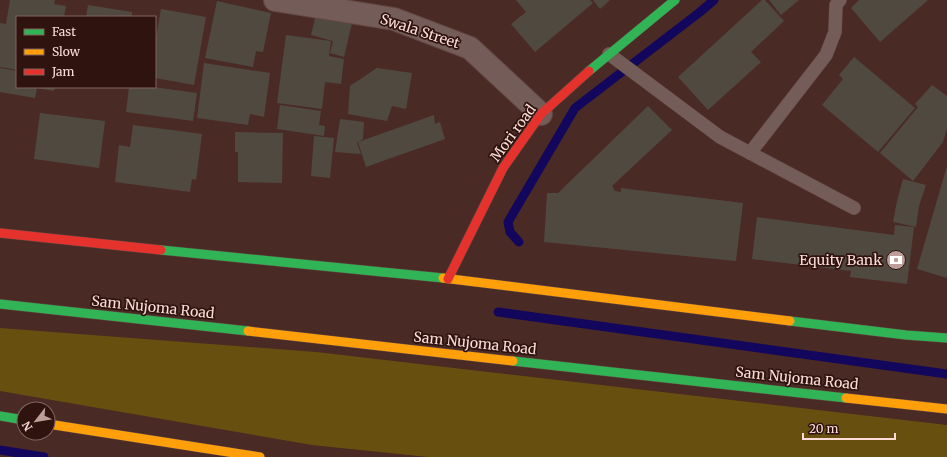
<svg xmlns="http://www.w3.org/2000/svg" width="947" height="457" viewBox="0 0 947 457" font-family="Merriweather,serif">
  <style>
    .green { fill: #67500f }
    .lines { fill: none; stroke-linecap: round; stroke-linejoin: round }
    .stream { stroke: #13075d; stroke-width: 9 }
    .building { fill: #504940 }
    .lane-casing { stroke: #634844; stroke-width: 14 }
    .street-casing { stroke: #634844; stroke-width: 24 }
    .fast-casing { stroke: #634844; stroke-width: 10 }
    .slow-casing { stroke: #634844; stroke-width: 10 }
    .jam-casing { stroke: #634844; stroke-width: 10 }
    .lane { stroke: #745c58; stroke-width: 13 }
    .street { stroke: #745c58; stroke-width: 22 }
    .fast { stroke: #30b455; stroke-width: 9 }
    .slow { stroke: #ff9f0a; stroke-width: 9 }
    .jam { stroke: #e5322d; stroke-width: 9 }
    .labels { text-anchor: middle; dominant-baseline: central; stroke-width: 3.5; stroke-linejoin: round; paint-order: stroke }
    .street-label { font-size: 14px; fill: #fbdcd6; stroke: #2e130f }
    .poi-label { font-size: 14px; fill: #fbdcd6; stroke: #2e130f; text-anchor: end }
  </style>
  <rect width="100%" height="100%" fill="#4a2a25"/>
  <!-- green -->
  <polygon class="green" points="0,328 316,352 947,425 947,457 428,457 312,445 0,391"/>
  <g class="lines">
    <!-- stream -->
    <g class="stream">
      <polyline points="519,242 510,232 508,222 575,108 700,12 714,0"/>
      <polyline points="498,312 947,374"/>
      <polyline points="0,450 44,457"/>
    </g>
  </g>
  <!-- building -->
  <g class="building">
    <polygon points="10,0 55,0 54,4 66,6 64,17 17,17 17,70 0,67 0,23 6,24"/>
    <polygon points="516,0 590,0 593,3 535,52 511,24 526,12"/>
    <polygon points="593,0 610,0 600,9"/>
    <polygon points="762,0 765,0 784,21 751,52 761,62 708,110 678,77"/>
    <polygon points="769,0 799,0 781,15"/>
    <polygon points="859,0 928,0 880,42 851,8"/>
    <polygon points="217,1 271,13 263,52 256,51 253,67 205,58"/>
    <polygon points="88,5 132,12 132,17 86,17"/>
    <polygon points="161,9 206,17 194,85 155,78 155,42"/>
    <polygon points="317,10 353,19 344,57 330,53 333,41 311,35"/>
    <polygon points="286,35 331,41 329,56 344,59 341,84 325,82 322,109 277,103"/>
    <polygon points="854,57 915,108 878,152 822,105 843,79 839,75"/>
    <polygon points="204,63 270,73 264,117 250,114 248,125 197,118"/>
    <polygon points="0,68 17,71 17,87 55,87 54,91 37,88 35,98 0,92"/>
    <polygon points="377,68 412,73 406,109 392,106 387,121 348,114 350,86"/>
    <polygon points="932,85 947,96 947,129 943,142 913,181 880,153 918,107 915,104"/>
    <polygon points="129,87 153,87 197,93 193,121 126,112"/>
    <polygon points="280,105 321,111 319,125 325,126 324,136 277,129"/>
    <polygon points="648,106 672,130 612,186 615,191 621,192 621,188 743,203 736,261 544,242 547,193 558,193"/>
    <polygon points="40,113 105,121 99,168 34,159"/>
    <polygon points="434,115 435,124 440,122 445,139 366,167 358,142"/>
    <polygon points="340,119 364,122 363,139 357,143 361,154 335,152"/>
    <polygon points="133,125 202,134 196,180 192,179 190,192 115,182 119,145 130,147"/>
    <polygon points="235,132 283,133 282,183 238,182 238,152 235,152"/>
    <polygon points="314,136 334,138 330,178 311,176"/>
    <polygon points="947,166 947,278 917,269"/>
    <polygon points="903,179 926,185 919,206 916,227 893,222 897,201"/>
    <polygon points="757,217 894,235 895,225 914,227 907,284 850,277 851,271 752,259"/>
  </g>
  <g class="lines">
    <defs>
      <g id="lane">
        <polyline points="609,54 720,137 854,208"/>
        <polyline points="750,153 826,55 835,32 836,5 840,0"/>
      </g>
      <polyline id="street" points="275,0 394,19 470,48 541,114"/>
      <g id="fast">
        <polyline points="589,71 675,0"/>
        <polyline points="161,250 443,278"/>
        <polyline points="0,304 248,331"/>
        <polyline points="790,321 906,335 947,338"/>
        <polyline points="513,361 846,398"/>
        <polyline points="0,416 24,420"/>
      </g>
      <g id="slow">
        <polyline points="443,278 790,321"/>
        <polyline points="248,331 513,361"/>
        <polyline points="846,398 947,409"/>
        <polyline points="48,424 260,457"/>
      </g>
      <g id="jam">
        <polyline points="0,233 161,250"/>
        <polyline points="448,279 503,168 541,114 589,71"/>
      </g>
    </defs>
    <!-- lane casing -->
    <use href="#lane" class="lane-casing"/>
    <!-- street casing -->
    <use href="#street" class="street-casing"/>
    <!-- fast casing -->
    <use href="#fast" class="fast-casing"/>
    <!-- slow casing -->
    <use href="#slow" class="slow-casing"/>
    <!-- jam casing -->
    <use href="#jam" class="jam-casing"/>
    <!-- lane -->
    <use href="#lane" class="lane"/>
    <!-- street -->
    <use href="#street" class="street"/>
    <!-- fast -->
    <use href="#fast" class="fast"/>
    <!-- slow -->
    <use href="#slow" class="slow"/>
    <!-- jam -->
    <use href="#jam" class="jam"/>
  </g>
  <!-- icons -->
  <defs>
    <symbol id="bank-disc" viewBox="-11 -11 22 22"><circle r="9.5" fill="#bd9e98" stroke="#2e130f"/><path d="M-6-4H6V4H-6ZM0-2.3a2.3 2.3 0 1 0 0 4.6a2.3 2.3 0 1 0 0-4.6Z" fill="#fff"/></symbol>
  </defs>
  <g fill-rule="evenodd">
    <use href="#bank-disc" x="885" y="249" width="22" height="22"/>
  </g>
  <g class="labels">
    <!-- street labels -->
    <g class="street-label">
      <text transform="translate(420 31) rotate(18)">Swala Street</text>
      <text transform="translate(513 133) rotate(-54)">Mori road</text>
      <text transform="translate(153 307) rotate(6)">Sam Nujoma Road</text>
      <text transform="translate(475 343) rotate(6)">Sam Nujoma Road</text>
      <text transform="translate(797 378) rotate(6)">Sam Nujoma Road</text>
    </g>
    <!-- poi labels -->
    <g class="poi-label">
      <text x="882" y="260">Equity Bank</text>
    </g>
  </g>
  <!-- legend -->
  <rect x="16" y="16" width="140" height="72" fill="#2e130f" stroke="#80635f"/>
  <rect x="24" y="29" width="20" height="6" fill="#30b455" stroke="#80635f"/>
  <text x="52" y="36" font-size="12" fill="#fbdcd6">Fast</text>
  <rect x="24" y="49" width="20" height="6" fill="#ff9f0a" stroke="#80635f"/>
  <text x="52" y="56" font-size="12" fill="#fbdcd6">Slow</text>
  <rect x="24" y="69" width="20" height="6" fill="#e5322d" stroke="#80635f"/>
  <text x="52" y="76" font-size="12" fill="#fbdcd6">Jam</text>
  <!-- north arrow -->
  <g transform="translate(36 421) rotate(239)"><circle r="19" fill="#2e130f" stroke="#80635f"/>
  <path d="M0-3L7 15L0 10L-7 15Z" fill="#bd9e98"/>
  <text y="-6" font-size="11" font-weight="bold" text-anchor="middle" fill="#fbdcd6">N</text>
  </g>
  <!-- scale -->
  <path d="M803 433v6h92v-6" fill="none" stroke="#fbdcd6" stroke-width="2"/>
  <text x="809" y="433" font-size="12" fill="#fbdcd6" stroke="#2e130f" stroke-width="3" paint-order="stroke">20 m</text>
</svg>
